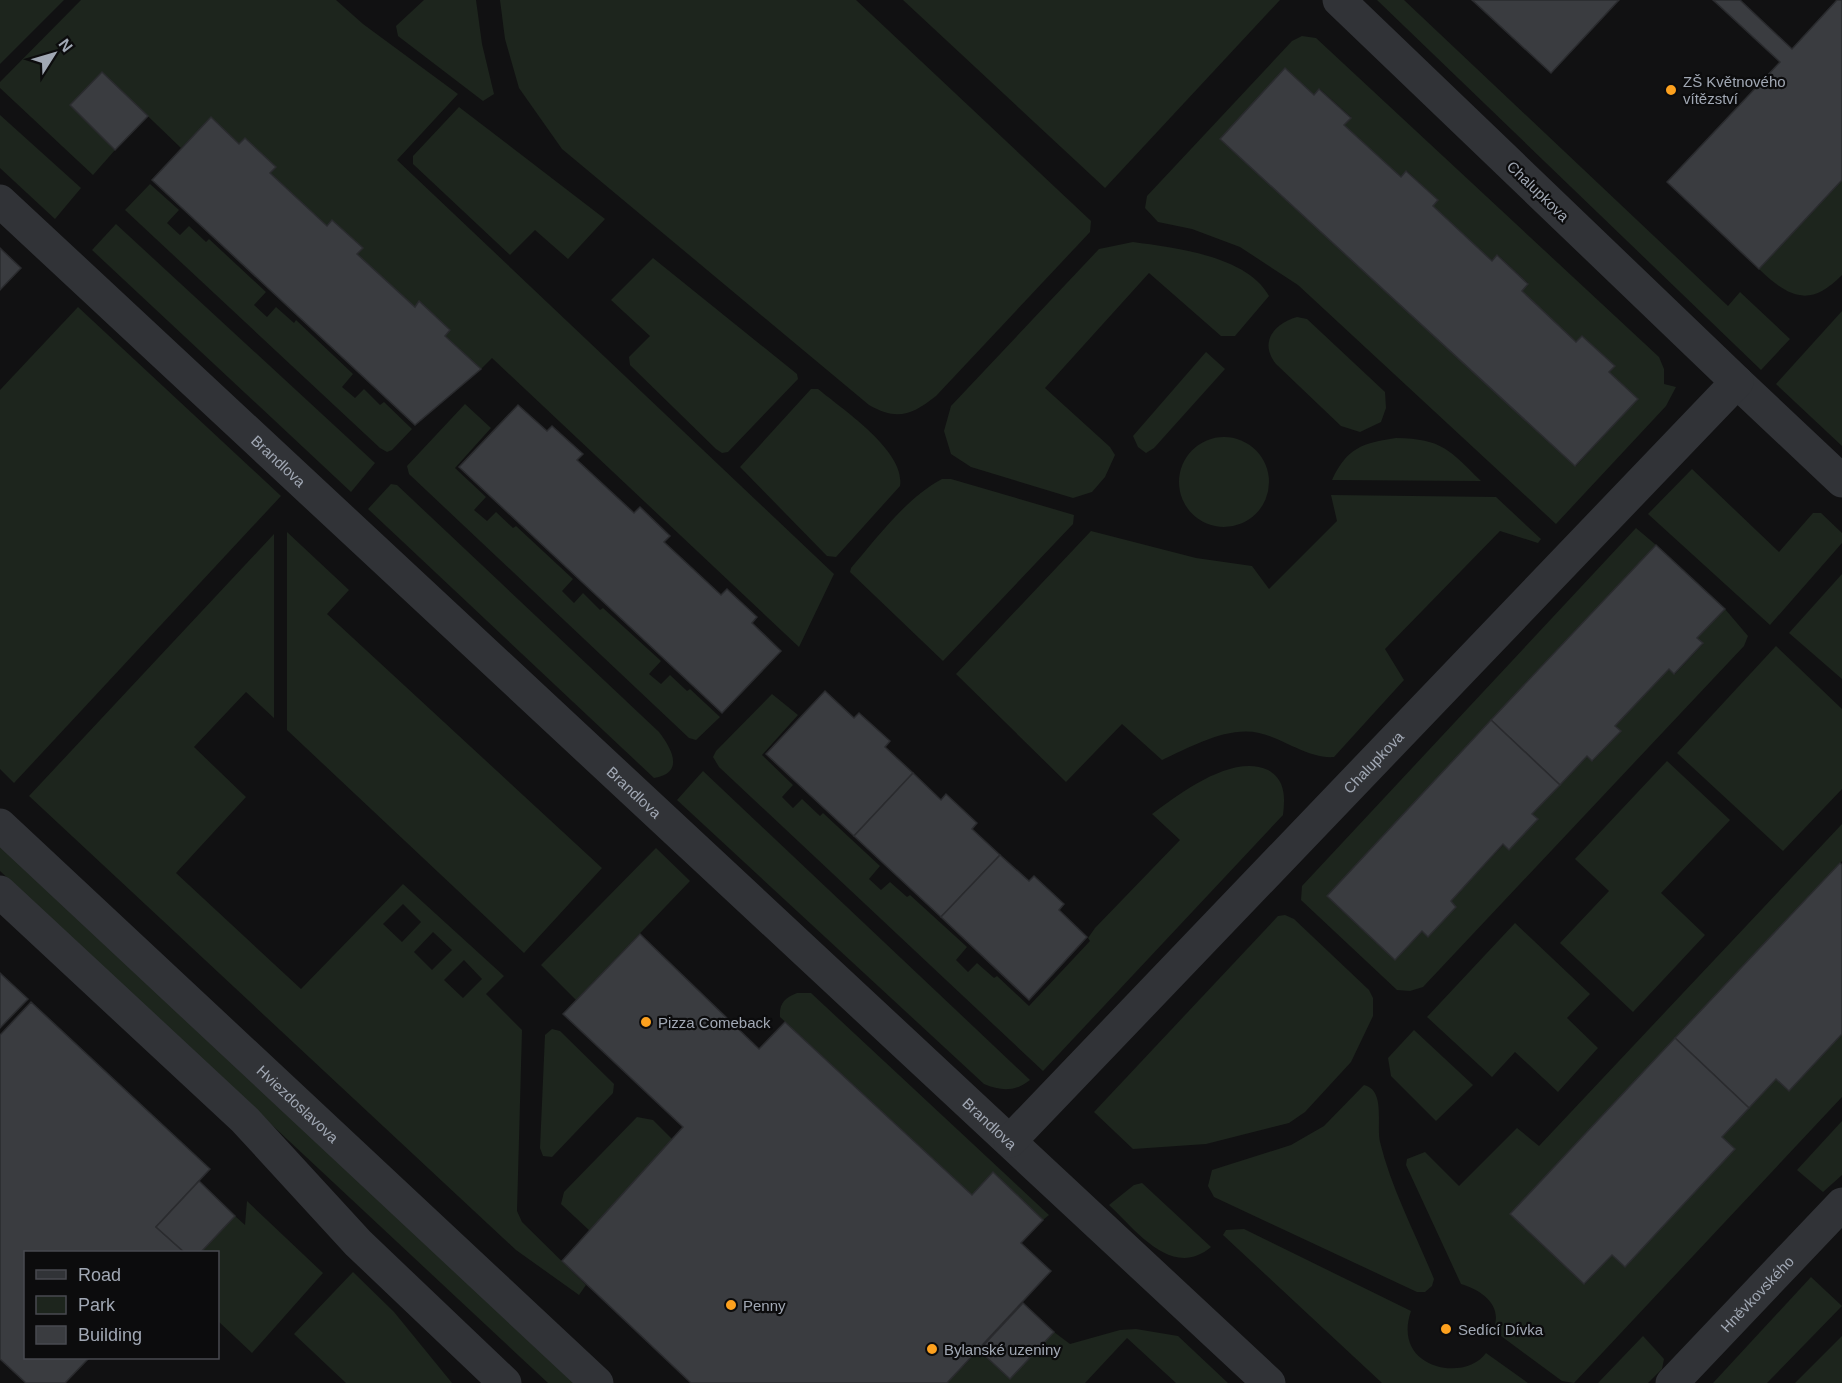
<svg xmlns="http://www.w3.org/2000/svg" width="1842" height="1383" viewBox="0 0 1842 1383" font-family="Arial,sans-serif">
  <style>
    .green { fill: #1d251d; fill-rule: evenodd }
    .building { fill: #3a3c40; stroke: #2a2b2e; stroke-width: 1.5 }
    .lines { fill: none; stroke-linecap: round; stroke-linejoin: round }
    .minor { stroke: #313337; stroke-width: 33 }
    .poi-dot { fill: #fda11e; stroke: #0c0c0d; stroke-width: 2 }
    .labels { text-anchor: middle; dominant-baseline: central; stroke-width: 4.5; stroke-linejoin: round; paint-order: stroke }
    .poi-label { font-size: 15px; fill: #a1a8b4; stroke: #0c0c0d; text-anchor: start }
    .street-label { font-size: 15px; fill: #a1a8b4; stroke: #0c0c0d }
  </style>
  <rect width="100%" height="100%" fill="#111112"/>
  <!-- green -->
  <g class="green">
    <polygon points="0,0 64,0 0,64"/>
    <polygon points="81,0 336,0 363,24 458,94 397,160 834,574 799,647 492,358 481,369 211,118 181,148 102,72 70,105 115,150 93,175 0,88 0,82"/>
    <polygon points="424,0 476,0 482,44 494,94 483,101 398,36 396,26"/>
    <path d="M500 0H856L1091 221 1090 232 936 396C912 415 897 421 869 405L562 149 519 88 505 39Z"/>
    <polygon points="903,0 1280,0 1105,188"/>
    <polygon points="1377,0 1404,0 1728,306 1740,292 1790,339 1761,370"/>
    <path d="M1302 36 1316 38 1659 357 1664 369V384L1676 387 1666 406 1556 524 1298 285 1240 247 1192 229 1158 222 1145 208 1147 196 1292 41ZM1320 89 1351 117 1344 125 1401 177 1407 171 1438 200 1433 206 1492 261 1498 255 1528 283 1522 291 1576 342 1582 336 1615 366 1609 372 1638 399 1576 466 1220 139 1314 95Z"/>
    <polygon points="459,107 605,219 568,259 535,230 510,255 413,164 413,156"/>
    <polygon points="0,115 81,188 55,219 0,168"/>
    <path d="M1842 180V275C1810 308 1789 298 1759 269Z"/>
    <polygon points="150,184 179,210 167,223 180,235 189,226 206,242 209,239 266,292 254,305 267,317 276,307 294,323 296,320 353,374 342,387 355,398 364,389 380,405 384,402 412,429 392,450 387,452 380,448 125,210"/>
    <polygon points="116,224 375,463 351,492 92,250"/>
    <path d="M1133 242C1176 248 1247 256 1269 296L1235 336H1221L1149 273 1045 388 1110 447 1115 455 1105 477 1092 492 1073 498 971 467 951 454 944 431 951 406 1099 249Z"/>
    <polygon points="653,258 797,374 798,379 728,452 722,453 716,449 630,365 629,357 650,336 611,300"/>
    <polygon points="78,307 281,496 14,783 0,769 0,390"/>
    <polygon points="1842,311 1842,446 1776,384"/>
    <path d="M1297 317 1307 319 1385 392 1386 408 1381 422 1360 432 1341 426 1276 364C1259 343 1273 324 1297 317Z"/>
    <polygon points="1206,352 1225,369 1154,448 1146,453 1138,447 1133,436"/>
    <path d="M811 389H818C842 409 906 451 900 486L836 557 827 556 740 467Z"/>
    <polygon points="465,404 491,428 455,468 486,497 474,510 487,521 496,512 513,528 516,526 573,579 562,591 574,603 583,593 600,610 603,608 661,661 649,674 661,684 670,675 687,691 690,689 720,717 696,740 689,738 409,474 407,466"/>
    <circle cx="1224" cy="482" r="45"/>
    <path d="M1396 438C1443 439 1449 450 1481 481L1332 480C1347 448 1362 443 1396 438Z"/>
    <polygon points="1692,469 1779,552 1813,513 1821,513 1842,533 1842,543 1770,625 1648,514"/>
    <path d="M942 479H951L1074 515 1073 524 943 661 850 572 851 568C877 538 906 498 942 479Z"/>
    <path d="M391 484 397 485 659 732C672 749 685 773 654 778L368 509Z"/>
    <path d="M1331 495 1496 497 1541 539 1538 543 1500 531 1385 649 1404 680 1334 757C1308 759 1285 739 1259 733 1227 726 1191 747 1162 760L1122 724 1066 782 956 674 1091 531 1196 558 1252 566 1269 589 1337 521Z"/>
    <polygon points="1636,528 1656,545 1327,896 1395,960 1587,756 1593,761 1621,731 1615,726 1669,669 1675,674 1703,644 1697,638 1725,609 1748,636 1744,646 1423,987 1410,991 1397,990 1301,900 1302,886"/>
    <polygon points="287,532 349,590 327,614 602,868 524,953 287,730"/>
    <path d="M274 534V718L246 692 194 747 246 797 176 873 301 989 403 884 504 976 486 994 522 1030 517 1211 522 1222 586 1285 579 1295 516 1250 29 796ZM403 904 421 922 402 942 383 924ZM433 932 452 950 432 970 414 952ZM464 960 482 979 463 998 444 980Z"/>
    <polygon points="1842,574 1842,679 1789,633"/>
    <polygon points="1776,646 1842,709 1842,789 1783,851 1677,753"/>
    <path d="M772 694 798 715 762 755 793 785 782 797 793 808 802 799 820 816 823 813 880 866 869 879 881 890 890 882 907 897 910 895 967 947 956 960 968 972 977 963 994 978 997 976 1029 1006 1090 941 1088 938 1095 928 1180 840 1152 814C1180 793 1233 753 1268 770 1286 780 1285 798 1283 815L1043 1071 719 767 713 757 716 751Z"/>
    <polygon points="1667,761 1730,820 1661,893 1705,935 1633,1012 1560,943 1609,891 1575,859"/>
    <path d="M703 771 1030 1080C1015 1092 1001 1091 984 1084L677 800Z"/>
    <path d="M1842 824V861L1510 1214 1585 1284 1776 1079 1789 1091 1842 1034V1097L1574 1383 1562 1381 1493 1330C1504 1306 1482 1290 1461 1284L1406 1165 1407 1159 1425 1152 1459 1186 1517 1128 1539 1146Z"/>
    <polygon points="0,842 579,1383 548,1383 0,871"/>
    <polygon points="656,848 690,881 576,1000 541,965"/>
    <polygon points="1285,915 1294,919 1369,990 1373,998 1373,1016 1351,1062 1305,1112 1289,1123 1206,1144 1133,1149 1094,1112 1278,916"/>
    <polygon points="1515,923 1590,994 1567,1018 1598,1048 1558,1092 1515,1052 1492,1077 1427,1017"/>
    <path d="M797 993H811L1049 1215 1043 1220 993 1172 972 1195 780 1017C779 1003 785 998 797 993Z"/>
    <polygon points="552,1029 560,1031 614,1084 613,1093 552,1157 543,1156 540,1148 545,1035"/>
    <polygon points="1414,1030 1473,1085 1436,1121 1391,1076 1388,1058"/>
    <path d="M1364 1085C1386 1090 1376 1125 1380 1142 1391 1188 1416 1235 1434 1279L1432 1286 1425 1292H1417L1214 1197 1208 1186 1212 1170 1291 1145 1324 1126Z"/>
    <polygon points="637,1117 653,1120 672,1139 590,1231 561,1204 564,1192"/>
    <polygon points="1842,1121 1842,1175 1823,1192 1797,1170"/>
    <path d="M1142 1183 1211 1247C1172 1280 1136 1230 1109 1205L1134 1185Z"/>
    <polygon points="247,1201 323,1273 252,1353 218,1321 218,1252 201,1252 235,1216 245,1225"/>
    <path d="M1244 1229 1411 1311C1391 1369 1465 1383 1486 1353L1528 1383H1382L1223 1235 1226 1230Z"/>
    <polygon points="353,1272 394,1312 452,1383 346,1383 294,1334"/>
    <polygon points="1811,1277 1842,1306 1767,1383 1713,1383"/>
    <polygon points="1136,1329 1178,1336 1228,1383 1176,1383 1127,1338 1085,1383 947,1383 979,1350 1010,1379 1054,1332 1070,1344 1120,1330"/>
    <polygon points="1643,1336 1664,1359 1662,1369 1648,1383 1598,1383"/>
    <polygon points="1842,1336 1842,1383 1795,1383"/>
  </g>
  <!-- building -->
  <g class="building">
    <polygon points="1472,0 1619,0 1551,73"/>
    <polygon points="1713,0 1740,0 1792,49 1837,0 1842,0 1842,180 1759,269 1667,182 1780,62"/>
    <polygon points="1285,68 1314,95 1319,89 1351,118 1344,125 1401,177 1406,171 1438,200 1433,206 1492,261 1497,255 1528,284 1522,291 1576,342 1582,336 1615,366 1609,372 1638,399 1575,466 1220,139"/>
    <polygon points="102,72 148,116 115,150 70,105"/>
    <polygon points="211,117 239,144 245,138 276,167 270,173 327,226 332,220 363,248 357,254 415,307 419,301 450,330 445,336 481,369 415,425 152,180"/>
    <polygon points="0,248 21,268 0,290"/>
    <polygon points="518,405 547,431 552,426 583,454 577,460 634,513 640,507 670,536 664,542 721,595 727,589 757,617 752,623 781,651 722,713 459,467"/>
    <polygon points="1656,545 1725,609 1697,638 1703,643 1674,674 1669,669 1615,726 1621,731 1592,761 1587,756 1560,785 1491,720"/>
    <polygon points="825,691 854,718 859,713 890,741 885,747 913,773 854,836 766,754"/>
    <polygon points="1491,720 1560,785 1532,814 1538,819 1509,850 1503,844 1451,901 1456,907 1428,937 1422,931 1395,960 1327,896"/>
    <polygon points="913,773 941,800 946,794 977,823 972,829 1000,855 941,917 854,836"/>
    <polygon points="1000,855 1029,881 1034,876 1064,904 1059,910 1087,937 1029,1000 941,917"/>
    <polygon points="1840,863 1842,865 1842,1034 1789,1091 1776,1079 1749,1108 1675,1038"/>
    <polygon points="640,934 759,1049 785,1022 972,1195 993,1172 1043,1220 1021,1243 1051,1271 947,1383 691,1383 562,1261 683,1127 563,1014"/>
    <polygon points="0,973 28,999 0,1028"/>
    <polygon points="31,1002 210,1169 156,1227 184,1252 26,1252 26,1358 89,1358 65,1383 26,1383 0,1359 0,1035"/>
    <polygon points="1675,1038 1749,1108 1722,1137 1735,1149 1625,1267 1612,1255 1584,1284 1510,1214"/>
    <polygon points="199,1181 235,1216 201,1252 184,1252 156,1227"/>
    <polygon points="1023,1303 1054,1332 1010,1379 979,1350"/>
  </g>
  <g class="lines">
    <!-- minor -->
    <g class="minor">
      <path id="s1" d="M0 201 1269 1383"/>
      <polyline points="1737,382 1842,481"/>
      <path id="s2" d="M0 825 597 1383"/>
      <polyline points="0,892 245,1120 358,1243 505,1383"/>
      <path id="s3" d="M1010 1141 1737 382 1339 0"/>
      <path id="s4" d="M1672 1383 1842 1204"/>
    </g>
  </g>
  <!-- markers -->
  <g class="poi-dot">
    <circle cx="1671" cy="90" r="6"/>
    <circle cx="646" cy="1022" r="6"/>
    <circle cx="731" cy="1305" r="6"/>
    <circle cx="1446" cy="1329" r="6"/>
    <circle cx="932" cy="1349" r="6"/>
  </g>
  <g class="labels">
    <!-- poi labels -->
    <g class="poi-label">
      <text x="1683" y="81">ZŠ Květnového<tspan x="1683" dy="17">vítězství</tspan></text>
      <text x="658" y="1022">Pizza Comeback</text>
      <text x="743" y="1305">Penny</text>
      <text x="1458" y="1329">Sedící Dívka</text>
      <text x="944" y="1349">Bylanské uzeniny</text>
    </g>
    <!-- street labels -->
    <g class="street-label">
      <text transform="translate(1538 191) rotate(44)">Chalupkova</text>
      <text stroke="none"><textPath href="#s1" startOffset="381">Brandlova</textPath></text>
      <text stroke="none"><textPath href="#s3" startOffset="525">Chalupkova</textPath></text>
      <text stroke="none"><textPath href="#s1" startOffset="867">Brandlova</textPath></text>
      <text stroke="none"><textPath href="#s2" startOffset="408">Hviezdoslavova</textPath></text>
      <text stroke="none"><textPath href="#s1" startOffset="1353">Brandlova</textPath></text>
      <text stroke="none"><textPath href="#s4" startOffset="123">Hněvkovského</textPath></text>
    </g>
  </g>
  <!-- legend -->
  <rect x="24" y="1251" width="195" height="108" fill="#0c0c0d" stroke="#484a50" stroke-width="1.5"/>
  <rect x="36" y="1270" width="30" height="9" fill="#313337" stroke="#484a50" stroke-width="1.5"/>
  <text x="78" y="1281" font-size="18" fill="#a1a8b4">Road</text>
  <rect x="36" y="1296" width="30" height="18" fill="#1d251d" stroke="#484a50" stroke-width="1.5"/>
  <text x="78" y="1311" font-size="18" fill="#a1a8b4">Park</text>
  <rect x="36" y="1326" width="30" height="18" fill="#3a3c40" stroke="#484a50" stroke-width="1.5"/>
  <text x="78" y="1341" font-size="18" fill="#a1a8b4">Building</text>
  <!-- north arrow -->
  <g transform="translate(54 54) rotate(53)" stroke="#0c0c0d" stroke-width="4.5" paint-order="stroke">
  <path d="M0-4.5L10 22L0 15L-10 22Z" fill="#a1a8b4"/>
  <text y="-9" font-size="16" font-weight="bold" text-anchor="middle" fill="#a1a8b4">N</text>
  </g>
</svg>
